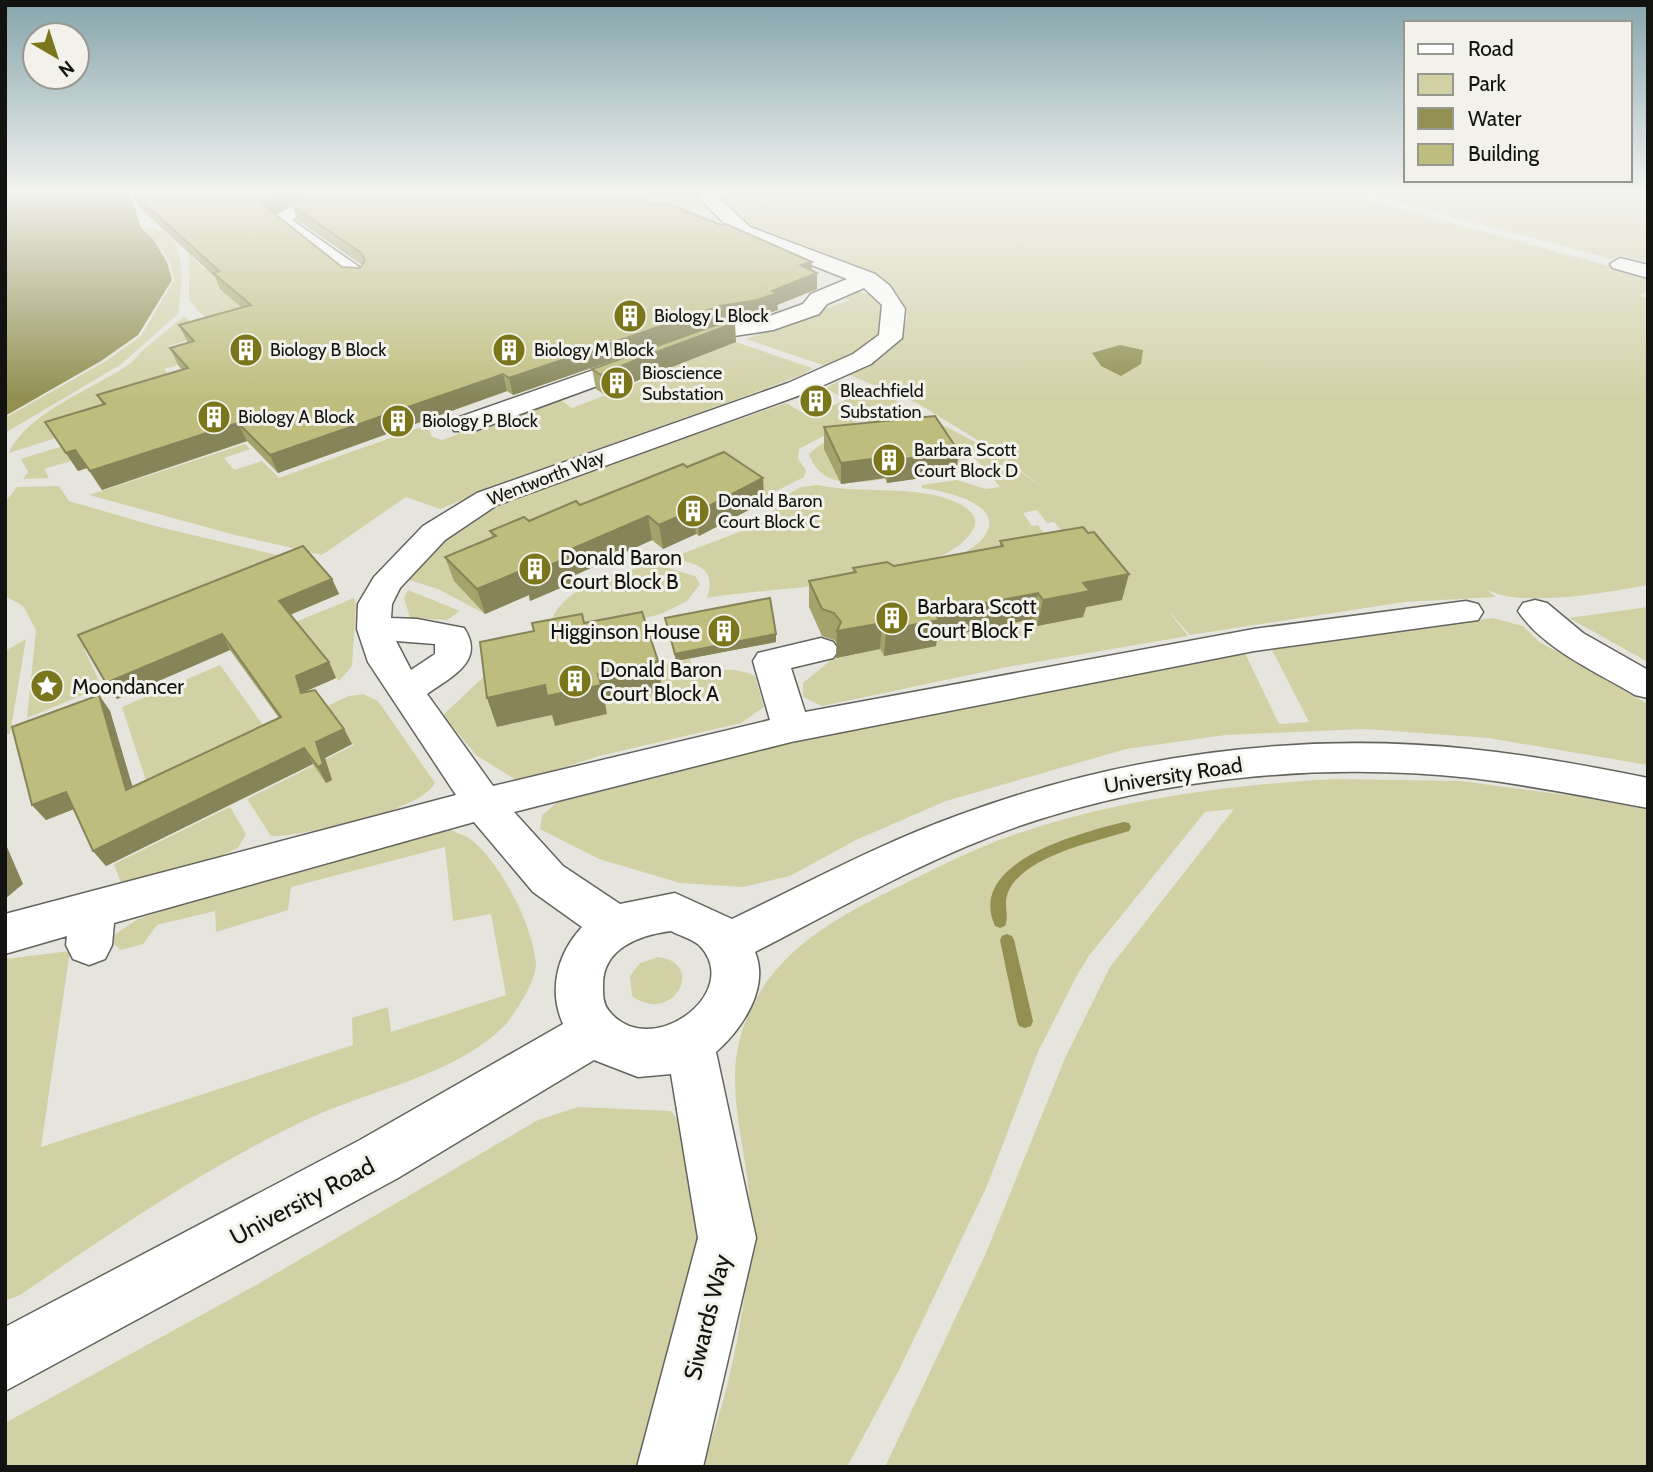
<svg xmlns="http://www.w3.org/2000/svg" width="1653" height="1472" viewBox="0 0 1653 1472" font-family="Cabin,sans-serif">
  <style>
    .green { fill: #d2d1a6 }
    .water { fill: #928f51 }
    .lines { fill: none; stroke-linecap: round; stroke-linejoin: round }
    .stream { fill: #928f51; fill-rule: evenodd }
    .minor-casing { stroke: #64645e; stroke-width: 3 }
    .minor { fill: #fff; fill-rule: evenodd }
    .wall { fill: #a4a36c }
    .shaded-wall { fill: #868458 }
    .building { fill: #bfbd7d; stroke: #868458; stroke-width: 2 }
    .labels { text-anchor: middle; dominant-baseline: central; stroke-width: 6; stroke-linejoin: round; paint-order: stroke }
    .far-poi-label { font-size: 18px; fill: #121210; stroke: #f2f2ea; text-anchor: start }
    .far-street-label { font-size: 18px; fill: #121210; stroke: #f2f2ea }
    .poi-label { font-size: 21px; fill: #121210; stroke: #f2f2ea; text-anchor: start }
    .street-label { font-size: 21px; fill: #121210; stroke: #f2f2ea }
    .near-street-label { font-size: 24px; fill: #121210; stroke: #f2f2ea }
  </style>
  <rect width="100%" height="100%" fill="#e5e5dd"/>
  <!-- green -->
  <g class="green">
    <polygon points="604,193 687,193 711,206 673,212"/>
    <path d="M714 193H743L797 215 751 193H1343L1648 277V290L1640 296 1648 298V585C1609 592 1519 609 1486 589L1496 597 1404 602 1190 635 1167 609 1188 636 1007 667 822 706 803 697V683L832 659 880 649 885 656 932 639 1031 617 1038 626 1083 617 1077 609 1121 600 1054 522 1047 523 1037 510 1023 513 1032 526 1038 525 1045 535 958 557C966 551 978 545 984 537 1008 503 942 491 922 488V485L957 480 986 489 1000 487 975 458 960 460 967 471 919 478 915 473C881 478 824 499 809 454 831 434 889 408 918 412L996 453 1043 488 997 452 917 403 847 374 898 339 908 317 898 295 881 280 763 235 738 222 727 202Z"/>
    <polygon points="1364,193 1648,193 1648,262 1620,255 1612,259"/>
    <path d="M145 229C190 224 182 285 178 314L120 365 5 433V418L106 361 141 336 174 280 170 261Z"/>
    <polygon points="189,254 203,269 235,261 286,300 215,329 189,300"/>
    <path d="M852 290 876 296C885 309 883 318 881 334L863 349 829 367 746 339 849 300 838 294Z"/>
    <path d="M184 316 206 335 168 346 182 364 164 369 182 388 112 420 9 453C26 413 95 388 131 363L143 350Z"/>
    <path d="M736 342 812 368 804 374C683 420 560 459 440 509L406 497 322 555 235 535 89 495 245 444 250 449 224 458 234 470 262 461 279 478 429 424 431 436 442 440 558 398 572 408 642 381 629 372 637 370 648 377Z"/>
    <path d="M839 381C857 385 889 389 900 405L835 430 799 449 798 459 806 470 804 477 770 494 768 501 725 471 485 614 438 589 409 580 434 550 473 520 521 495 786 403 808 416 846 400 826 388Z"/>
    <polygon points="69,444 71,461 44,469 49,478 23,479 28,472 21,459"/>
    <path d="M818 485C863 495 917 483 960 504 968 508 979 517 974 528 944 586 766 587 707 598 717 566 696 564 671 558L744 530 771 514 783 497 801 487Z"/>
    <polygon points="59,486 69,501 155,526 302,561 84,649 102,687 27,718 36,630 23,606 5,596 5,502 17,487"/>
    <path d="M655 564 695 576 700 584 687 601 661 614 589 632 551 621C564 585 622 571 655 564Z"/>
    <polygon points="408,590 460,611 447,620 410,618 404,598"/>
    <polygon points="354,598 356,606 352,666 339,681 293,623"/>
    <polygon points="1648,607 1648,662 1569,618"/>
    <polygon points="1492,618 1523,626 1538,641 1648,704 1648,765 1488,738 1366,729 1226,735 1126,749 946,801 856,840 790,876 743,887 680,883 599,859 540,829 542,815 571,791 765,748 1244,651 1279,724 1309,722 1271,648"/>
    <polygon points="26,639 10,734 5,734 5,651"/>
    <path d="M690 659 694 675C718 670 732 666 755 676L764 707 741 723 599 756 519 782 476 755 443 715 490 671 497 727 662 691 655 666Z"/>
    <polygon points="220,665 263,725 146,781 122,707"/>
    <path d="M363 694 378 701 435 783C420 812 304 836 271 836L247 799 354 745 323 708 349 696Z"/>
    <path d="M1335 779 1461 781 1581 797 1648 810V1467H885L986 1253 1065 1058 1110 967 1234 809 1205 812 1088 957 1075 979 1038 1052 987 1186 898 1372 847 1467H701C730 1396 752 1286 750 1209 748 1154 726 1096 739 1042 760 959 827 922 898 887 936 868 975 848 1016 834 1120 799 1226 785 1335 779Z"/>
    <polygon points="230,807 246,834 238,848 220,856 121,883 114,864"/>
    <path d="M450 830C456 833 465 835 470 839 500 861 533 926 536 963 537 981 512 1020 498 1032 447 1077 371 1090 310 1118 207 1166 114 1231 20 1295L5 1301V959L70 951 41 1147 353 1045 352 1018 388 1007 391 1032 506 995 491 914 453 921 445 847 291 887 288 910 216 932 215 911 157 925 143 944 121 950 108 939 138 919 216 893Z"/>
    <path d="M658 957C707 963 673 1026 632 996L630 976 640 963Z"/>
    <polygon points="578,1107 671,1111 687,1135 699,1236 660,1405 636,1467 5,1467 5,1423 258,1284 538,1120"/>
  </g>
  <!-- water -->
  <g class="water">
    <polygon points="5,193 130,193 141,228 153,239 167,262 172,280 138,335 101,361 5,416"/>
    <polygon points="1120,345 1143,350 1141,364 1121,376 1101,366 1092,353"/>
  </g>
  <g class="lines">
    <!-- stream -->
    <g class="stream">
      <path d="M1124 822 1129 823 1131 827 1129 831C1095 842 1027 855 1009 890 1002 904 1010 914 1005 926L1000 928 995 926C966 861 1081 833 1124 822Z"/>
      <polygon points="1007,934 1012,936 1014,940 1033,1021 1031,1026 1025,1028 1019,1026 1017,1021 1000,940 1002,936"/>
    </g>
    <defs>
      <g id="minor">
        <polygon points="316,193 339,193 292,220 365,271 368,276 365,281 349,281 269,219"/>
        <path d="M694 193H714L750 227 875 274 890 286 905 309 902 338 871 364 806 393 497 505 445 540 400 588 392 604 391 618 417 619 464 628C486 661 451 677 427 694L493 786 770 720 753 661 758 653 821 638 833 642 839 650 833 658 791 668 805 712 1254 629 1466 601 1478 604 1483 612 1478 620 1254 651 791 742 514 812 563 866 620 904 675 893 732 919C807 883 881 843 959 815 1121 755 1298 731 1470 749 1530 755 1589 766 1648 778V808C1589 797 1530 785 1471 778 1322 762 1164 777 1022 825 929 857 842 907 755 952 770 988 742 1029 716 1052L756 1238 703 1467H637L698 1238 671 1074 638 1077 594 1060 398 1178 5 1391V1327L360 1140 563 1024C548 990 557 954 582 927L533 892 474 822 114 923 112 945 105 959 89 965 73 959 66 945 67 936 5 954V914L456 795 368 662 357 629 358 604 374 577 423 526 477 493 788 383 853 354 879 335 882 305 864 288 827 304 819 314 773 330 734 336 474 431H454L451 425 454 419 722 325 761 319 803 304 811 294 847 279 736 235ZM396 641 435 644V654L411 670ZM671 931C680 936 693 939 700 946 744 993 650 1062 609 1011 603 1004 603 995 603 986 602 948 640 935 671 931Z"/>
        <polygon points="1620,258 1648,265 1648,278 1613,268 1610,264"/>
        <path d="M1535 600 1547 603 1583 633 1648 670V698L1635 695C1597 672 1543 649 1518 611L1523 603Z"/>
      </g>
    </defs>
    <!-- minor casing -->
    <use href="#minor" class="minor-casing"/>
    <!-- minor -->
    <use href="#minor" class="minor"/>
  </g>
  <!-- wall -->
  <g class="wall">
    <polygon points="132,193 140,193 157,197 155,193 311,193 274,214 342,267 360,268 362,265 297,220 292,205 656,206 812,262 812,270 817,289 777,305 778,310 758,317 732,321 736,342 641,379 605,395 596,389 592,369 724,322 513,395 507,391 278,473 247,441 102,490 87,468 78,471 45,422 103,405 97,395 182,370 178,365 170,348 188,343 179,325 242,308 220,289 215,277 138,206"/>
    <polygon points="824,427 956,473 887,483 885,478 841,484 824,449"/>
    <polygon points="687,467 763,478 764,502 699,536 696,534 663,549 652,540 571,577 572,583 530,601 529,595 485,614 454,581 445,557 492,537 490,531 529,521 580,505"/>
    <polygon points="1000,541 1122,600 1086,607 1083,617 1037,626 1033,619 937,638 936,646 884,656 880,649 836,658 837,643 834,640 822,636 809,607 809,581 853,573 853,568 894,566 1000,546"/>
    <polygon points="332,579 339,594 290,615 329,662 336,678 304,692 344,729 352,744 325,758 332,780 326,783 313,764 106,866 93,851 74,809 46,820 32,805 99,695 110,711 132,787 279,718 230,650 117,699 106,683"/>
    <polygon points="665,618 776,642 676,661"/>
  </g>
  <!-- shaded-wall -->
  <g class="shaded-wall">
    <polygon points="280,193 311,193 267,218 261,203"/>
    <polygon points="812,262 812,275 817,273 817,289 777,305 778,310 758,317 721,323 513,395 509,378 720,306 772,291 801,265"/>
    <polygon points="735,323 736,342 641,379 605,395 601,375 638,359"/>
    <polygon points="503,374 507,391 278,473 270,455"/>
    <polygon points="238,423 247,441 102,490 90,471"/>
    <polygon points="75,450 87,468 78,471 66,453"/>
    <polygon points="959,452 956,473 887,483 888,461"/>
    <polygon points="886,457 885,478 841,484 841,463"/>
    <polygon points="763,478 764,502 699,536 697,512"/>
    <polygon points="693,510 696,534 663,549 659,525"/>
    <polygon points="648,516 652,540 571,577 572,583 530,601 529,595 485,614 477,589 562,553"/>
    <polygon points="1129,574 1122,600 1086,607 1083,617 1037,626 1043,600 1083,583"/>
    <polygon points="332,579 339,594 287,616 279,601"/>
    <polygon points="1038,593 1033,619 937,638 936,646 884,656 886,630 935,613"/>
    <polygon points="882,623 880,649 836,658 837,631"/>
    <polygon points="222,634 230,650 117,699 106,683"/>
    <polygon points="776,634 776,642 676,661 675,654"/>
    <polygon points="658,661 662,691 605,703 607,714 555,726 552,715 497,727 487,698"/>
    <polygon points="329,662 336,678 304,692 309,709 301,693 296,676"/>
    <polygon points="99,695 110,711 138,805 126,790"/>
    <polygon points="344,729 352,744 325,758 332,780 326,783 318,767 316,742"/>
    <polygon points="304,748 313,764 106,866 93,851"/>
    <polygon points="66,792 79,807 46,820 32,805"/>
    <polygon points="5,845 7,847 23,884 5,899"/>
  </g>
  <!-- building -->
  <g class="building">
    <polygon points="133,193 140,193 158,197 156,193 280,193 261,203 342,267 360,268 365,261 361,253 292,205 314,193 629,193 656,206 665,203 721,225 726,224 812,262 801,265 817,273 772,291 777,293 757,300 720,306 509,378 503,374 270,455 238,423 90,471 75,450 66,453 45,422 105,404 97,395 188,368 170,348 194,341 179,325 251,305 213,273 219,271"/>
    <polygon points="730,320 735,323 638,359 601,375 592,369"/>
    <polygon points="935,416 959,452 888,461 886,457 841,463 824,427"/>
    <polygon points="724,452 763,478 697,512 693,510 659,525 648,516 562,553 567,558 524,576 523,570 477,589 445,557 496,536 490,531 524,517 529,521 576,501 580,505 683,464 687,467"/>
    <polygon points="1083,527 1088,533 1094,532 1129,574 1083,583 1090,591 1043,600 1038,593 935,613 939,620 886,630 882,623 837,631 841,622 834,613 822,609 809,581 856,572 853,568 887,562 894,566 1003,546 1000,541"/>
    <polygon points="303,546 332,579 279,601 329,662 296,676 301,693 315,690 344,729 316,742 323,764 318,767 304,748 93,851 66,792 32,805 12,727 99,695 126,790 281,717 222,634 106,683 78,635"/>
    <polygon points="770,598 776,634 675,654 665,618"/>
    <polygon points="642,612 658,661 598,674 601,685 547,696 545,685 487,698 480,642 534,631 532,623 582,614 584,623"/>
  </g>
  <!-- sky -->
  <linearGradient id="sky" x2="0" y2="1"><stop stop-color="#85a5ac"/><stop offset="0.48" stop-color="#f3f3f0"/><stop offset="1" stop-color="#f3f3f0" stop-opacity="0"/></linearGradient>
  <rect width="1653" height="399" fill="url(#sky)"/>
  <!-- icons -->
  <defs>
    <symbol id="building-disc" viewBox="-11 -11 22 22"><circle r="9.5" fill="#7b761b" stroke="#f2f2ea"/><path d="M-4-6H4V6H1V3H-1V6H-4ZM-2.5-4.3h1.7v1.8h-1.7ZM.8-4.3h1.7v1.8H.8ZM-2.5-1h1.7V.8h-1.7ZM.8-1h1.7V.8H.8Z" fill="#fff"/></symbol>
    <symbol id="sight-disc" viewBox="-11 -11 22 22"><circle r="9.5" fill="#7b761b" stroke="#f2f2ea"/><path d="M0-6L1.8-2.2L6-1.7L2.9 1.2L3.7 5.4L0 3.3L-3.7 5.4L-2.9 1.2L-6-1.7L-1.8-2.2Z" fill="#fff"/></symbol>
  </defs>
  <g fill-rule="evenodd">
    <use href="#building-disc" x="611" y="297" width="38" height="38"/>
    <use href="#building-disc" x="227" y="331" width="38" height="38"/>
    <use href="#building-disc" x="490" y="331" width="38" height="38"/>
    <use href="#building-disc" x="598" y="364" width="38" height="38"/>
    <use href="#building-disc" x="797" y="382" width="38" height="38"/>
    <use href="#building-disc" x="195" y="398" width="38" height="38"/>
    <use href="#building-disc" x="379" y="402" width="38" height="38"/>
    <use href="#building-disc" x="870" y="441" width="38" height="38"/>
    <use href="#building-disc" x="674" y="492" width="38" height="38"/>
    <use href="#building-disc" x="516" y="550" width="38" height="38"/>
    <use href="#building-disc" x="873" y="599" width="38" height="38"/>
    <use href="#building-disc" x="705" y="612" width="38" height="38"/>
    <use href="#building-disc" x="556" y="662" width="38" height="38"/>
    <use href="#sight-disc" x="28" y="667" width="38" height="38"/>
  </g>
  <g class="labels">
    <!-- far-poi labels -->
    <g class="far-poi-label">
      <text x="654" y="316">Biology L Block</text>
      <text x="270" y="350">Biology B Block</text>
      <text x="534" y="350">Biology M Block</text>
      <text x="642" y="373">Bioscience<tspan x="642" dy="21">Substation</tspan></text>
      <text x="840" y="391">Bleachfield<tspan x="840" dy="21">Substation</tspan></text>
      <text x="238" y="417">Biology A Block</text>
      <text x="422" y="421">Biology P Block</text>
      <text x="914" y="450">Barbara Scott<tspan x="914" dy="21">Court Block D</tspan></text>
      <text x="718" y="501">Donald Baron<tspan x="718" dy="21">Court Block C</tspan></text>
    </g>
    <!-- far-street labels -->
    <g class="far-street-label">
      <text transform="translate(546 478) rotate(-21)">Wentworth Way</text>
    </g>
    <!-- poi labels -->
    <g class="poi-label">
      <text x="560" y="557">Donald Baron<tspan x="560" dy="24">Court Block B</tspan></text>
      <text x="917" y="606">Barbara Scott<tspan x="917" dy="24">Court Block F</tspan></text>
      <text x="700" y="631" text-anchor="end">Higginson House</text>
      <text x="600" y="669">Donald Baron<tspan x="600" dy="24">Court Block A</tspan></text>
      <text x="72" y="686">Moondancer</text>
    </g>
    <!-- street labels -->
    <g class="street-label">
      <text transform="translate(1173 775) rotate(-9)">University Road</text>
    </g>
    <!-- near-street labels -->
    <g class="near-street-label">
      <text transform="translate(302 1201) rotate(-28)">University Road</text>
      <text transform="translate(707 1317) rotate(-76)">Siwards Way</text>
    </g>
  </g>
  <!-- border -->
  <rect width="1653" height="1472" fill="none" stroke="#121210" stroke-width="14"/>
  <!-- legend -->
  <rect x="1404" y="21" width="228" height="161" fill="#f2f2ea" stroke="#989893" stroke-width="2"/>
  <rect x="1418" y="44" width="35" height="10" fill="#ffffff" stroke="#989893" stroke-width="2"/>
  <text x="1468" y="56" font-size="21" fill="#121210">Road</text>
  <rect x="1418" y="74" width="35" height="21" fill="#d2d1a6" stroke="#989893" stroke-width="2"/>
  <text x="1468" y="91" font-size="21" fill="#121210">Park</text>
  <rect x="1418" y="108" width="35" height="21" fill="#928f51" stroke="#989893" stroke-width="2"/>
  <text x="1468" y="126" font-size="21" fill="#121210">Water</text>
  <rect x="1418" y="144" width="35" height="21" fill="#bfbd7d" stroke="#989893" stroke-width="2"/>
  <text x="1468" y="161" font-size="21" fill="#121210">Building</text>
  <!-- north arrow -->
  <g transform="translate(56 56) rotate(141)"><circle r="33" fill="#f2f2ea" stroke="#989893" stroke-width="2"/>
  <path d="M0-5L12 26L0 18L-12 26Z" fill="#7b761b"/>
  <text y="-10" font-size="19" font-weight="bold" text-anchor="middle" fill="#121210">N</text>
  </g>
</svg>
